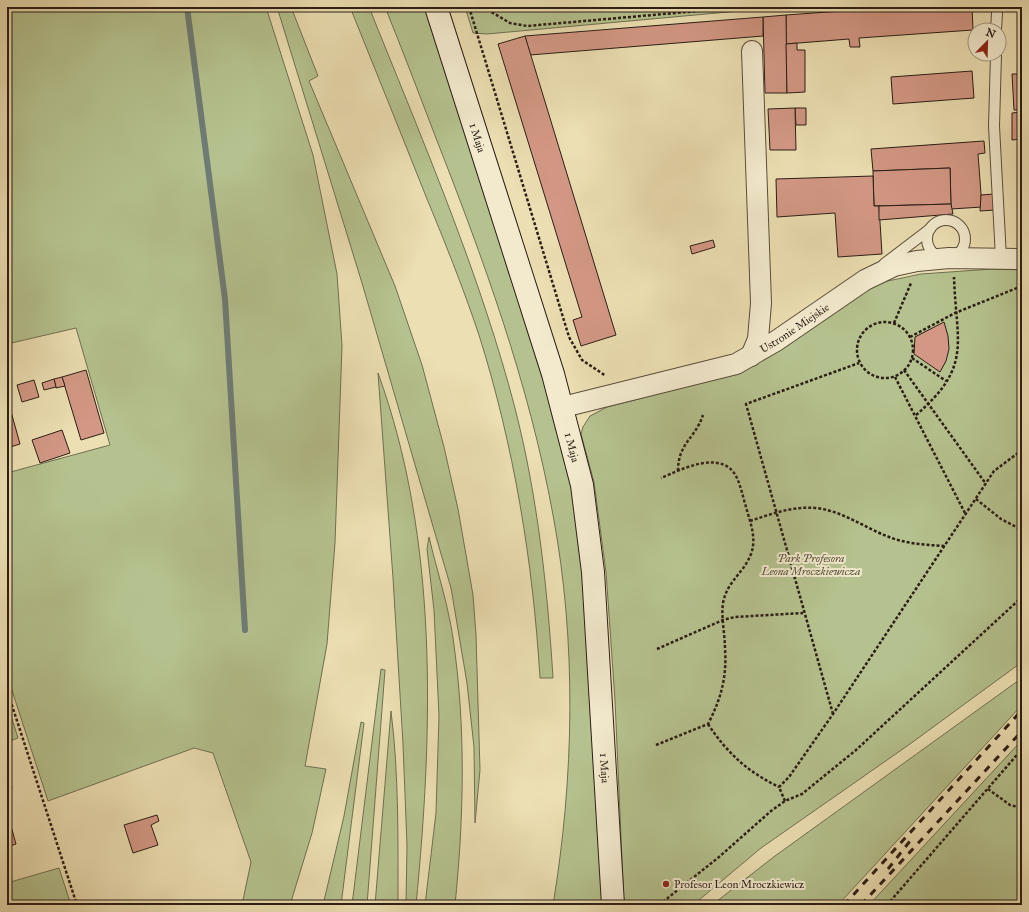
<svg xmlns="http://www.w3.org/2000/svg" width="1029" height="912" viewBox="0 0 1029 912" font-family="'IM FELL Great Primer',serif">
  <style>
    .green { fill: #b5c28f; stroke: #707052 }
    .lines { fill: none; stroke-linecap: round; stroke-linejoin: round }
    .stream { stroke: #6f7c76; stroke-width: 6 }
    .building { fill: #d39885; stroke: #2b1e15 }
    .lane-casing { stroke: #5b4e3c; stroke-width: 12 }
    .street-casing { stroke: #5b4e3c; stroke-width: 22 }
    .secondary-casing { stroke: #2b1e15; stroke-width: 24 }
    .path { stroke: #2b1e15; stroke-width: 2.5; stroke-dasharray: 3 2; stroke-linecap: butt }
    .lane { stroke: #f3eace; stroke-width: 10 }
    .street { stroke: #f3eace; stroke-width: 20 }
    .secondary { stroke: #f3eace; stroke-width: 22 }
    .rail { stroke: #2b1e15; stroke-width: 3; stroke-dasharray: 7 7; stroke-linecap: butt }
    .poi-dot { fill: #8f2418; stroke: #f3eace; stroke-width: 1.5 }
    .labels { text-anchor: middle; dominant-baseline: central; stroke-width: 4; stroke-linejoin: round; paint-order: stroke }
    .street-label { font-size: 11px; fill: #2b1e15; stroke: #f3eace }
    .park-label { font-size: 11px; font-style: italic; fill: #544f3a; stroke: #f3eace }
    .poi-label { font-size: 11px; fill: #2b1e15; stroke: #f3eace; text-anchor: start }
  </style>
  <rect width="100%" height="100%" fill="#ecdfb3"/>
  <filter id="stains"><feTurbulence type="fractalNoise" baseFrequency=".005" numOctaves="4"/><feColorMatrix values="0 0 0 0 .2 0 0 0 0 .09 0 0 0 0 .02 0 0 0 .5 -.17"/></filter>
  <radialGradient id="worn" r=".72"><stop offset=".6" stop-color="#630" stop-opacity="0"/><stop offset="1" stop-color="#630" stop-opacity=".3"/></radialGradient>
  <!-- green -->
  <g class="green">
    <polygon points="7,7 266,7 313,155 337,274 342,346 335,543 327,644 305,766 326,769 312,833 290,905 242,905 251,862 213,753 194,748 48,801 7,675 7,473 110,445 76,328 7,344"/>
    <polygon points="277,7 291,7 318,76 309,81 395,286 422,365 444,447 458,509 473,595 476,635 480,770 475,823 474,747 467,683 451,588 362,283"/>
    <path d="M350 7H369C419 132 473 257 509 386 536 481 547 581 553 678H540C533 562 514 446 479 335 463 287 444 240 425 194 400 131 375 69 350 7Z"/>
    <path d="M385 7H427L543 376 572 487 584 572 603 905H553C574 778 577 643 553 515 529 383 483 258 434 133 418 91 402 49 385 7Z"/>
    <polygon points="465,7 783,7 487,34 473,33"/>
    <polygon points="992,269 1022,270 1022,662 910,744 761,848 693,905 624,905 615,700 606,572 594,482 581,434 583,427 590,416 607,407 743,372 860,293 883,282 921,274"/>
    <path d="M378 373C439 540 433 731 416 905H406L407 845 403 744 393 578Z"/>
    <path d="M429 537C437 571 448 604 453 638 466 727 464 816 455 905H425L436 813 439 716 434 610 427 549Z"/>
    <polygon points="381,669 385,670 367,905 352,905"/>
    <polygon points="1022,678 1022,705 838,905 712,905 775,856"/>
    <polygon points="7,703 18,738 7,742"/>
    <path d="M391 711C399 775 398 841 398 905H375Z"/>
    <polygon points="361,722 364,723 341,905 323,905 344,816"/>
    <polygon points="1022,740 1022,905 869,905"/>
    <polygon points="59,868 71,905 7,905 7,883"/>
  </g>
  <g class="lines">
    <!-- stream -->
    <polyline class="stream" points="187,7 225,299 245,630"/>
  </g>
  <!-- building -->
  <g class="building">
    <polygon points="898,7 972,7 973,30 859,38 860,47 850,47 849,39 786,44 786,15"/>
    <polygon points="786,15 787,93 765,93 763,17"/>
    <polygon points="763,17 763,36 530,55 525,36"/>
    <polygon points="525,36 616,335 581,346 573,320 582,317 498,44"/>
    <polygon points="797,43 797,50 805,50 805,92 787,93 786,44"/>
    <polygon points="972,71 974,98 893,104 891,77"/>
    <polygon points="1012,74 1022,74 1022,110 1014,110"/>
    <polygon points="795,108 806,108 806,125 796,125"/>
    <polygon points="795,108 796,150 770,150 768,109"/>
    <polygon points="1022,112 1022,139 1012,140 1012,113"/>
    <polygon points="984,141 985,153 978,154 982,207 951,209 950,168 873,171 871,149"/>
    <polygon points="950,168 951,204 874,206 873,171"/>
    <polygon points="873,176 874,206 879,206 882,254 838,257 835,213 777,217 776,179"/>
    <polygon points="994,194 995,210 980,211 981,195"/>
    <polygon points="951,204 953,214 879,220 879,206"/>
    <polygon points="713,240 715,247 692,254 690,246"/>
    <polygon points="944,322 948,336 949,349 946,361 940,372 914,354 915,337"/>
    <polygon points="86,370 104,433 81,440 62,377"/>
    <polygon points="62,377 65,386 56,388 54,379"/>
    <polygon points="54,379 56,387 44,390 42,383"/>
    <polygon points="34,380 39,397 22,402 17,385"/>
    <polygon points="7,397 20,444 7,448"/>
    <polygon points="62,430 70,453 40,463 32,440"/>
    <polygon points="7,768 12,788 7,789"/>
    <polygon points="157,815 159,821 151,825 158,845 133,853 124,825"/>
    <polygon points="7,819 9,819 16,844 7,847"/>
  </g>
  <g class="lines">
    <defs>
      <g id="lane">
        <polyline points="996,30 997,13"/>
        <polyline points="996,54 994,126 1001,258"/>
        <circle cx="946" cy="239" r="19"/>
        <polyline points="884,264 930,229"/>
      </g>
      <g id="street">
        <polyline points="751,356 758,339 761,303 752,51"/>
        <path id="s1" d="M563 407 736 364 776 341 865 280 894 266 917 261 949 258 1022 259"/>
      </g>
      <g id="secondary">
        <path id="s2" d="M436 7 553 374 582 485 593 572 613 905"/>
      </g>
    </defs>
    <!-- lane casing -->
    <use href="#lane" class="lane-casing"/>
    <!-- street casing -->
    <use href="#street" class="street-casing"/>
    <!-- secondary casing -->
    <use href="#secondary" class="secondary-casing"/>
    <!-- path -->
    <g class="path">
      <polyline points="469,7 569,337 582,360 606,376"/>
      <polyline points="483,7 510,23 527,26 744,7"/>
      <circle cx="885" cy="350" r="28"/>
      <polyline points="894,323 911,283"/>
      <polyline points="910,337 955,313 1022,286"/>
      <polyline points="912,358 946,381"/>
      <polyline points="904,370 986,484"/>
      <polyline points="895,377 966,515"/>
      <path d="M916 415C973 366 956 343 954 277"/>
      <path d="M678 471C678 443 695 439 703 415"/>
      <polyline points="976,499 1001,519 1022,530"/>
      <path d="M750 521C771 514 793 506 815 508 841 510 865 528 889 537 907 544 927 545 946 546"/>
      <polyline points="657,649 723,620 735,617 803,613"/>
      <polyline points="7,690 77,905"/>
      <polyline points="833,714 746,404 859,363"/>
      <path d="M708 724C727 753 748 772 779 787"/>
      <path d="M656 745 708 724C721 699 727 677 725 649 725 634 721 618 723 603 727 581 744 573 751 554 757 538 750 522 746 507 743 497 741 487 737 478 723 448 682 469 661 478"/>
      <polyline points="988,789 1010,805 1022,808"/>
      <polyline points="785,801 779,787 789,777 833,714 994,471 1022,450"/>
      <polyline points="659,905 719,857 771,811 785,801 802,794 856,750 1022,597"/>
      <polyline points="887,905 1022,749"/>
    </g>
    <!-- lane -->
    <use href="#lane" class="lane"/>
    <!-- street -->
    <use href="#street" class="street"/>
    <!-- secondary -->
    <use href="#secondary" class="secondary"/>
    <!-- rail -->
    <g class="rail">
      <polyline points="888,869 910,841"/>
      <polyline points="844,905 1022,710"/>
      <polyline points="861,905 1022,731"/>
    </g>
  </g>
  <!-- markers -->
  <circle class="poi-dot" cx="666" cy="884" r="4"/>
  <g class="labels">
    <!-- street labels -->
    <g class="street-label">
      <text stroke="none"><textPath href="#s2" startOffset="137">1 Maja</textPath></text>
      <text stroke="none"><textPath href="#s1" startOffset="247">Ustronie Miejskie</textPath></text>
      <text stroke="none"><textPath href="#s2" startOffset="461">1 Maja</textPath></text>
      <text stroke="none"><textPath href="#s2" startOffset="784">1 Maja</textPath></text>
    </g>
    <!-- park labels -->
    <g class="park-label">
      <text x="811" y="558">Park Profesora<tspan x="811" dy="13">Leona Mroczkiewicza</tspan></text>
    </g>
    <!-- poi labels -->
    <g class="poi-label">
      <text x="674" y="884">Profesor Leon Mroczkiewicz</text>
    </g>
  </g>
  <!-- margin -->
  <rect width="1029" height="912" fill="none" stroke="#ecdfb3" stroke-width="24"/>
  <rect x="8" y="8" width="1013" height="896" fill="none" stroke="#2b1e15" stroke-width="2"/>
  <rect x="12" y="12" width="1005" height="888" fill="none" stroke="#2b1e15"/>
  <!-- north arrow -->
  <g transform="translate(987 42) rotate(23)"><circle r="19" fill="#f3eace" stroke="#a39884"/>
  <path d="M0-3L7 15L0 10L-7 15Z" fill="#8f2418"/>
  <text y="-6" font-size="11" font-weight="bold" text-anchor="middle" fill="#2b1e15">N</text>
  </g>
  <rect width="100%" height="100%" filter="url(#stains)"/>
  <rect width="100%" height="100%" fill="url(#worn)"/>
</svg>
